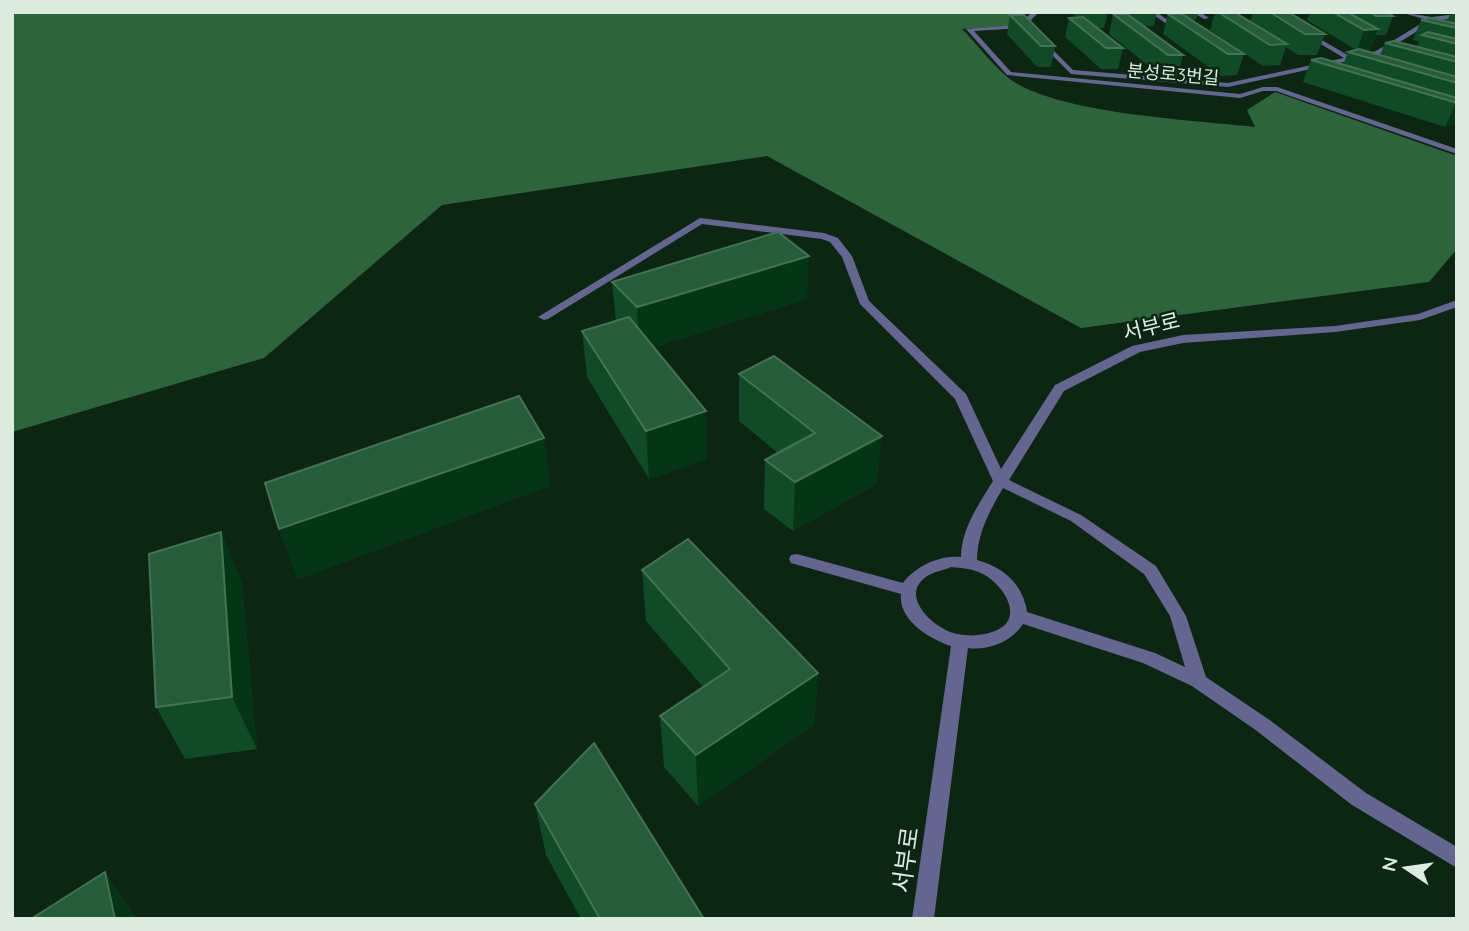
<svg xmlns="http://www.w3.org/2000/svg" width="1469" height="931" viewBox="0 0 1469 931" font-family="Quicksand,'Noto Sans KR',sans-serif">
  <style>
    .forest { fill: #2e643b }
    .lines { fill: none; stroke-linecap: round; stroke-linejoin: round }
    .lane { fill: #656690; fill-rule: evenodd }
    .street { fill: #656690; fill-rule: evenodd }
    .wall { fill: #104a26 }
    .shaded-wall { fill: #053416 }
    .building { fill: #265c3a; stroke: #437254; stroke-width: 2 }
    .labels { text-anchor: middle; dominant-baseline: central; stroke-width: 5; stroke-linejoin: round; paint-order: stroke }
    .far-street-label { font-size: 18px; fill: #ddecdf; stroke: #0c2613 }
    .street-label { font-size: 21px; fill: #ddecdf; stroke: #0c2613 }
    .near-street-label { font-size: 24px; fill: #ddecdf; stroke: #0c2613 }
  </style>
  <rect width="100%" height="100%" fill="#0c2613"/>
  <!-- forest -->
  <path class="forest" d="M12 12H1018L1013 26 962 29C977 44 990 62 1006 76 1051 114 1194 120 1255 127L1247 110 1275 92 1457 156V249L1429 282 1081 328 767 156 442 205 264 358 12 432Z"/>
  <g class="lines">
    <!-- lane -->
    <g class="lane">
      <polygon points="1149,12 1156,12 1184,31 1179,32"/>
      <polygon points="1192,12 1200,12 1209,18 1204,19"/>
      <polygon points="1400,12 1432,17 1457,14 1457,18 1434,21 1380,54 1228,87 1071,74 1038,41 1043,40 1073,70 1228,83 1344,58 1304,34 1304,32 1308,32 1351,57 1376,51 1427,20"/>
    </g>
    <!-- street -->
    <g class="street">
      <polygon points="1032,12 1039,12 1023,28 974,31 1011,72 1240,94 1263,87 1277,87 1457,149 1457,154 1276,91 1263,91 1240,98 1007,75 966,29 1019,25"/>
      <path d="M700 218 824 233 838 238 852 256 869 301 966 394 1001 469 1055 385 1132 346 1183 335 1335 326 1418 314 1457 300V307L1420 320 1335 332 1183 343 1140 352 1064 391 1009 480 1081 515 1156 566 1186 616 1206 677 1271 721 1366 793 1457 847V868L1352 805 1257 731 1192 686 1143 663 1023 624C1012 641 989 651 968 648L934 919H912L951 646C930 639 898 620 901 594L791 563 789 559 791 555 797 554 903 583C916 566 939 555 961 557 961 529 979 504 993 481L955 399 860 304 842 257 830 242 822 239 702 224 548 319 544 320 538 317ZM1003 488 1071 521 1144 574 1170 616 1185 667 1155 653 1027 612C1023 584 1003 567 977 560 977 534 990 510 1003 488ZM951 567C962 568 974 569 983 574 1007 587 1027 624 989 633 978 636 968 636 957 634 932 629 895 592 931 574 937 571 945 570 951 567Z"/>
    </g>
  </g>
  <!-- wall -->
  <g class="wall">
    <polygon points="1071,12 1108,12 1104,28 1097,28 1123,48 1118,69 1101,69 1065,37 1069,18 1077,17"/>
    <polygon points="1121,12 1157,12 1154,26 1144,26 1183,55 1178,77 1162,77 1109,34 1113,14 1124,14"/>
    <polygon points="1170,12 1198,12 1196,20 1192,20 1244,54 1237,75 1221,76 1163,34 1168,14 1173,14"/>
    <polygon points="1215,12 1234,12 1250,22 1253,12 1288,12 1325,34 1317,55 1298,55 1286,47 1280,65 1263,66 1210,30"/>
    <polygon points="1310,12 1387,12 1393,16 1386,35 1376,35 1370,50 1362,50 1380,55 1385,43 1417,47 1419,41 1413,40 1421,20 1447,21 1451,12 1457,12 1457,122 1456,124 1445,127 1303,82 1311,60 1343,65 1348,52 1356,50 1307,20"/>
    <polygon points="1417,12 1441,12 1430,15"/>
    <polygon points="1010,15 1055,46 1051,67 1037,67 1007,34"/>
    <polygon points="612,282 807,299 654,347 706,411 707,459 649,479 587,377 582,331 616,321"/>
    <polygon points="774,356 877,484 793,531 764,509 765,460 778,453 739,421 739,374"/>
    <polygon points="221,532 242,582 257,749 185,759 156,707"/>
    <polygon points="642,570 818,673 814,725 698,806 664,767 660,716 703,687 646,621"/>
    <polygon points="535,804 704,919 581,919 546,855"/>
  </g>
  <!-- shaded-wall -->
  <g class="shaded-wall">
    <polygon points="1378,29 1370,50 1357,51 1364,30"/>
    <polygon points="1456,103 1457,103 1457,122 1456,124 1445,127"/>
    <polygon points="809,256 807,299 640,352 637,307"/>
    <polygon points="706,411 707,459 649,479 646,431"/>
    <polygon points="882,436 877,484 793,531 795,482"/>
    <polygon points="544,438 551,486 297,580 279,529"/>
    <polygon points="221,532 242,582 257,749 232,697"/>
    <polygon points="818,673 814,725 698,806 696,755"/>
    <polygon points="105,872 138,919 115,919"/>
  </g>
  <!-- building -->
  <g class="building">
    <polygon points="1218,12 1234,12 1287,44 1270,45"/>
    <polygon points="1270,12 1288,12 1325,34 1305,34"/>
    <polygon points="1333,12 1347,12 1378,29 1364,30"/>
    <polygon points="1370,12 1387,12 1393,16 1376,16"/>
    <polygon points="1113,14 1127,14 1183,55 1168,55"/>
    <polygon points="1168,14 1182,14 1244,54 1228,54"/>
    <polygon points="1010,15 1024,15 1055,46 1041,46"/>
    <polygon points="1083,17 1123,48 1106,48 1069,18"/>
    <polygon points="1431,18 1457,24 1457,28 1421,20"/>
    <polygon points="1428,32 1457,39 1457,44 1422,35"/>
    <polygon points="1394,41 1457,57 1457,62 1385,43"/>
    <polygon points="1359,49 1457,77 1457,83 1348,52"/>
    <polygon points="1321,58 1457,98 1457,103 1311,60"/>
    <polygon points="778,232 809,256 637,307 612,282"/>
    <polygon points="629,317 706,411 646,431 582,331"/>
    <polygon points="774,356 882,436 795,482 765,460 815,433 739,374"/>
    <polygon points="519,396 544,438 279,529 265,483"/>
    <polygon points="221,532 232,697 156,707 149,554"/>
    <polygon points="688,539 818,673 696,755 660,716 730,669 642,570"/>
    <polygon points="594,743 704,919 600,919 535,804"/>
    <polygon points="105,872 115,919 31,919"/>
  </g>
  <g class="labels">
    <!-- far-street labels -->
    <g class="far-street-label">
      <text transform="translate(1173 74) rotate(5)">분성로3번길</text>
    </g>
    <!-- street labels -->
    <g class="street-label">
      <text transform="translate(1151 326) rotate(-14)">서부로</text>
    </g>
    <!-- near-street labels -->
    <g class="near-street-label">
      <text transform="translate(905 860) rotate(-82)">서부로</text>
    </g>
  </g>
  <!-- border -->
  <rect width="1469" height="931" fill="none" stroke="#ddecdf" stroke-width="28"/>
  <!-- north arrow -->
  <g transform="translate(1406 868) rotate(283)" stroke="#0c2613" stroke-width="5" paint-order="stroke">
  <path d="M0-5L12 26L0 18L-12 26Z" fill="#ddecdf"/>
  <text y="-10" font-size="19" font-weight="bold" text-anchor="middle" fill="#ddecdf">N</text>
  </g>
</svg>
